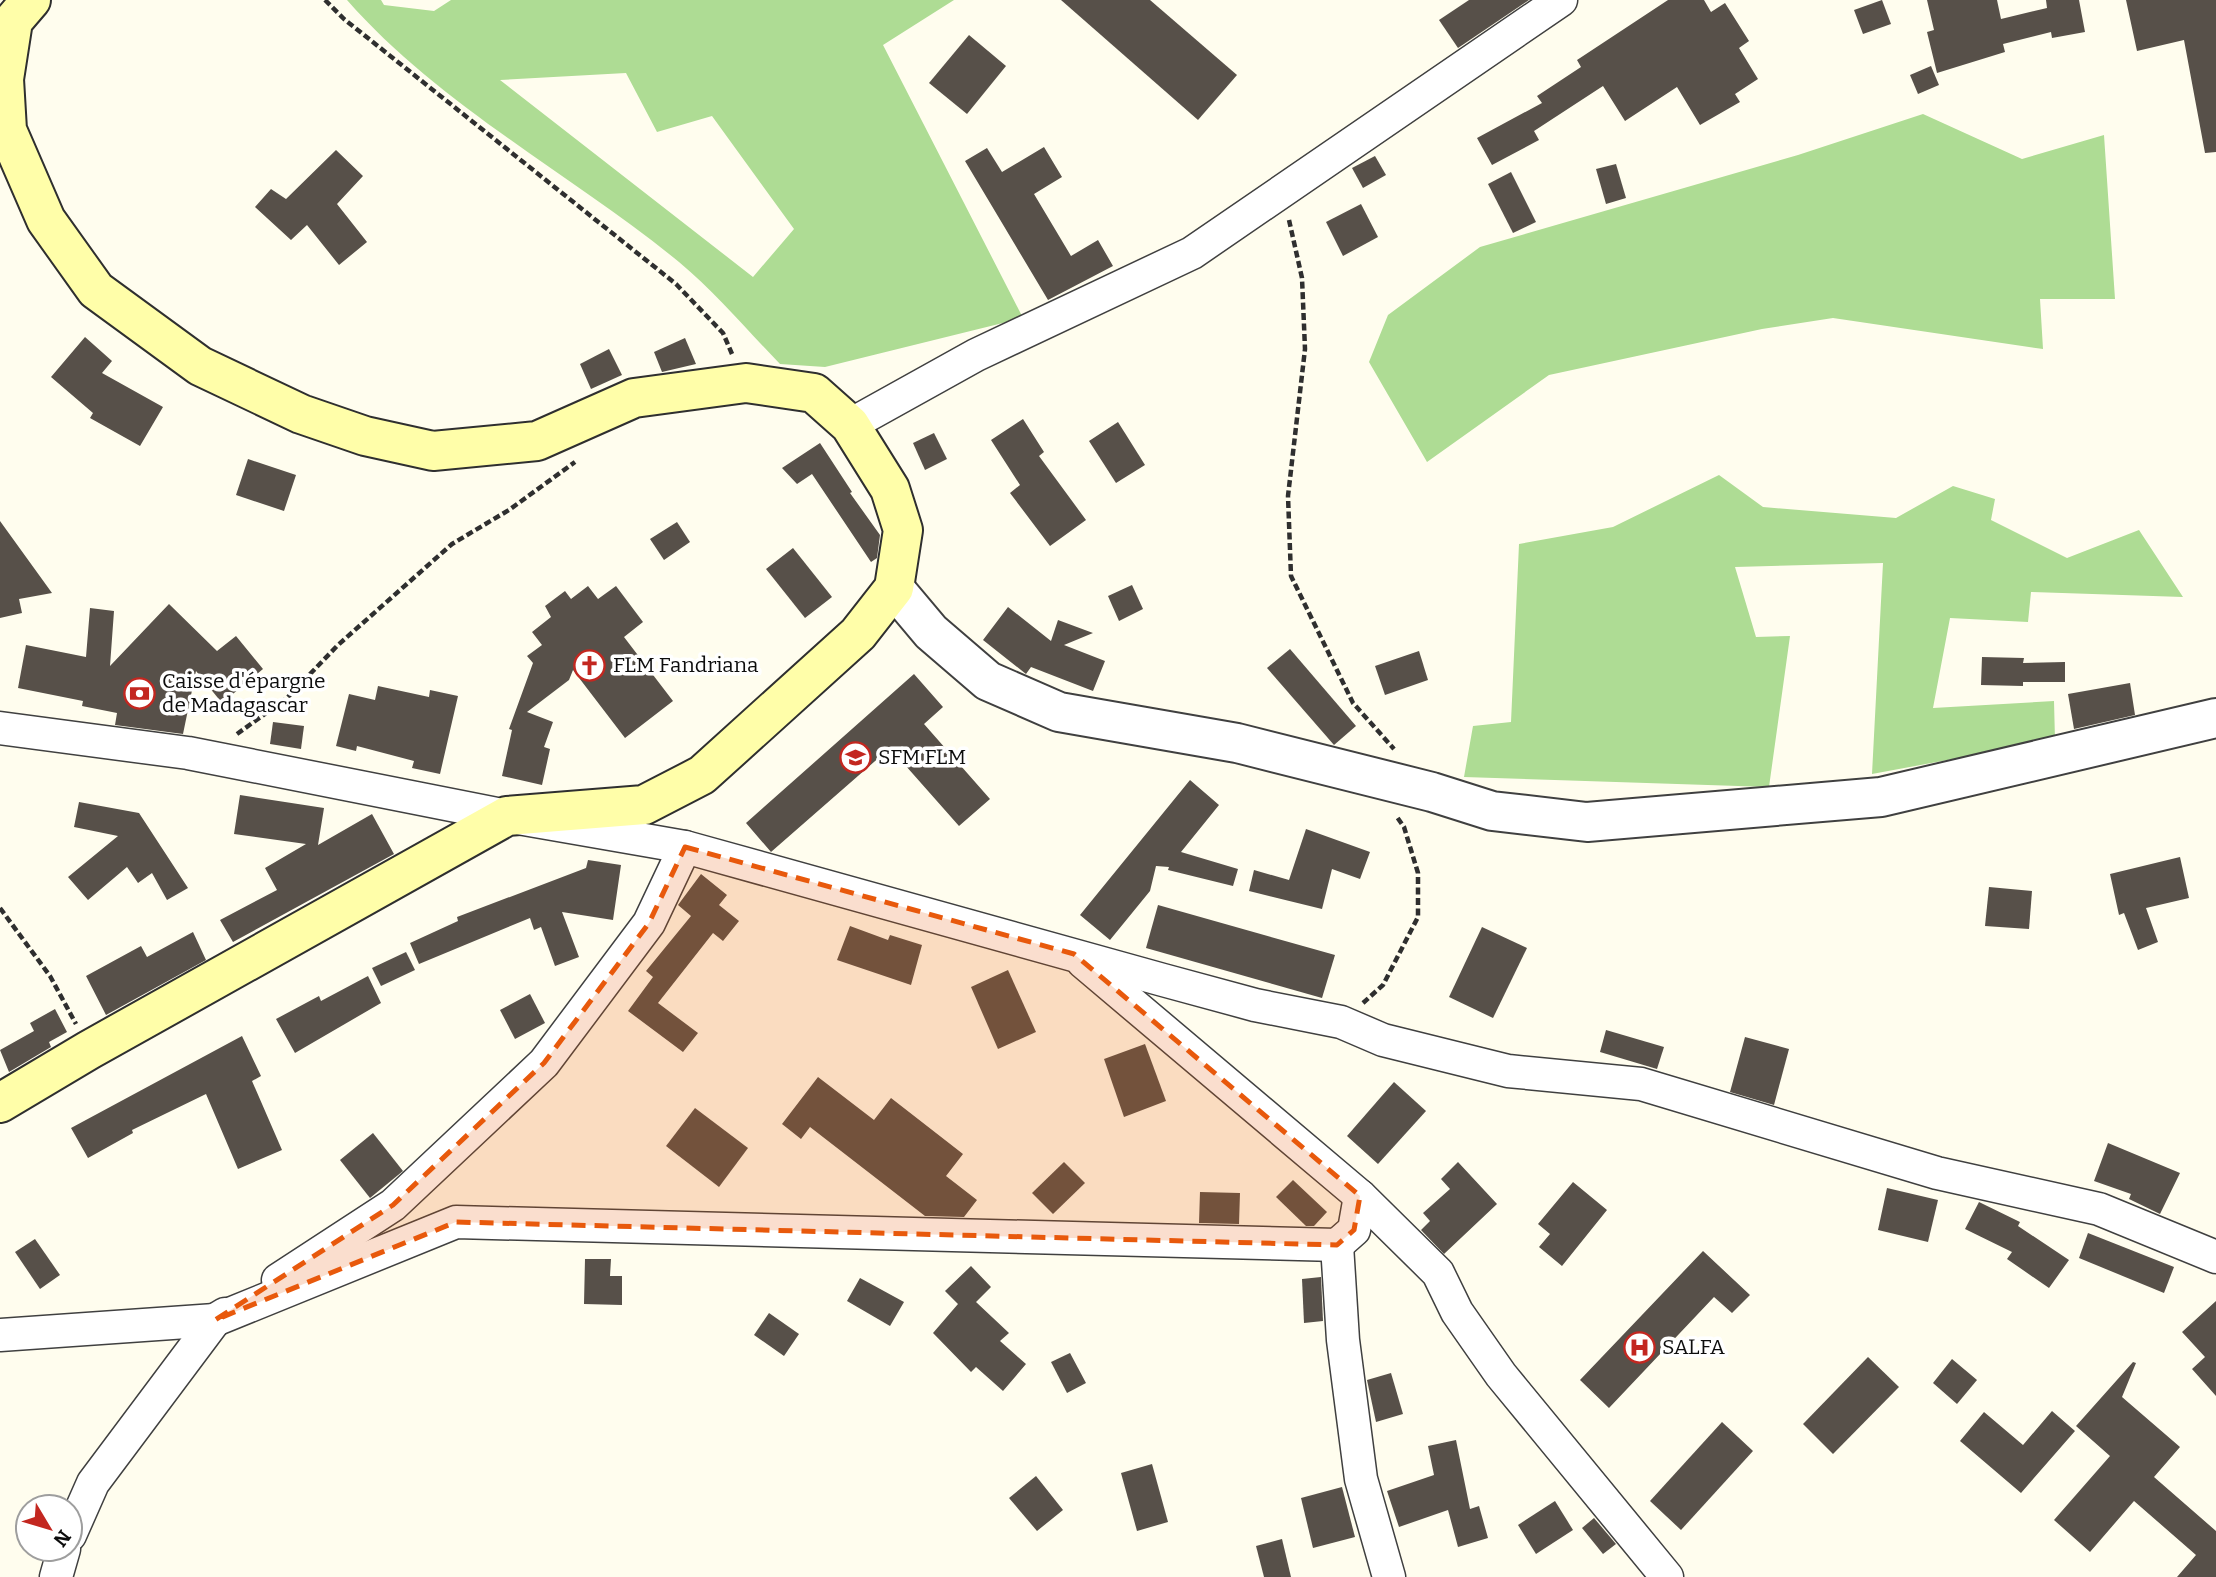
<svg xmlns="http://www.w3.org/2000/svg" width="2216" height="1577" viewBox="0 0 2216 1577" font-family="Bitter,serif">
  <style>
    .forest { fill: #aedc94; fill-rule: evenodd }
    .building { fill: #575049 }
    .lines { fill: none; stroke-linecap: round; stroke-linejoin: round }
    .minor-casing { stroke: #404040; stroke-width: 35 }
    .tertiary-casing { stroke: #404040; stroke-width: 42 }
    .secondary-casing { stroke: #2f2f2f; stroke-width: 42 }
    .path { stroke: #2f2f2f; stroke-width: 4.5; stroke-dasharray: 7 3.5; stroke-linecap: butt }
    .minor { stroke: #fff; stroke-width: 32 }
    .tertiary { stroke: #fff; stroke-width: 38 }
    .secondary { stroke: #fffea9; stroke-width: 38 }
    .marked { fill: #e8590c; fill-opacity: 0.2; stroke: #e8590c; stroke-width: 5; stroke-dasharray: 14 9; stroke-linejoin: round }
    .labels { text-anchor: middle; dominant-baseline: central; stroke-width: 7; stroke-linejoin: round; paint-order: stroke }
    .poi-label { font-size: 21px; fill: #0d0d0d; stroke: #fff; text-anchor: start }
  </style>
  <rect width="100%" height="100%" fill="#fffdee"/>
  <!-- forest -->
  <g class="forest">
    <path d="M347 0H381L384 5 434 11 451 0H954L883 45 1023 318 825 367 780 364C747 330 715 292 679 262 571 174 439 105 347 0ZM626 73 657 132 712 116 794 229 753 277 500 80Z"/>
    <polygon points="1923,114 2022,159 2104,135 2115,299 2040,299 2043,349 1833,318 1762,329 1549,375 1427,462 1369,362 1388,315 1480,247 1798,155"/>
    <polygon points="1719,475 1763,507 1896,518 1953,486 1995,499 1991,520 2067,558 2139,530 2183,597 2031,592 2028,622 1950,618 1933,708 2054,701 2055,740 1872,774 1883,563 1735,567 1756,637 1790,636 1769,787 1464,777 1473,726 1511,722 1519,544 1613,527"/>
  </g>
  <!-- building -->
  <g class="building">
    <polygon points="1061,0 1150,0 1237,75 1198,120"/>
    <polygon points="1469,0 1529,0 1458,48 1439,20"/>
    <polygon points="1668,0 1704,0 1711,12 1725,3 1749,41 1739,48 1758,79 1735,94 1740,102 1700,125 1677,87 1625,121 1603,86 1534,131 1539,140 1492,165 1477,138 1542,103 1537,96 1581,67 1577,60"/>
    <polygon points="1882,0 1891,24 1863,34 1854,10"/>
    <polygon points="1927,0 1997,0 2001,19 2047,8 2046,0 2079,0 2085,32 2052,38 2051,32 2003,44 2005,52 1937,73 1927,32 1934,30"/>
    <polygon points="2126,0 2216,0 2216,152 2205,153 2184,40 2137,51"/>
    <polygon points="969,35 1006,66 967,114 929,83"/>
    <polygon points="1931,66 1939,85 1918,94 1910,75"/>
    <polygon points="1044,147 1062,177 1034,194 1071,256 1098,240 1113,266 1048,300 965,161 987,148 1002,172"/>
    <polygon points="336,150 363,176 337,204 367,242 339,265 307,225 291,240 255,207 271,189 286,199"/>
    <polygon points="1375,156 1386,175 1363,188 1352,168"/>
    <polygon points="1616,164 1626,198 1606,204 1596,169"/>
    <polygon points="1511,172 1536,222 1513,233 1488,184"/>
    <polygon points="1361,204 1378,237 1343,256 1326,222"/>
    <polygon points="85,337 112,361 102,373 163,407 140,446 90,418 93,413 51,377"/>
    <polygon points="685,338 696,364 662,372 654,352"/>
    <polygon points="609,349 622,375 591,389 580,364"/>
    <polygon points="1023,419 1044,452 1039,456 1086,520 1050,546 1010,493 1020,485 991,440"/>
    <polygon points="1118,422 1145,465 1116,483 1089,441"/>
    <polygon points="934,433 947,459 925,470 913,443"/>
    <polygon points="820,443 852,492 850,493 880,535 877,558 871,562 812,474 797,484 782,468"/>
    <polygon points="248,459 296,475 284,511 236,495"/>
    <polygon points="0,521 52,593 19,599 22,613 0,618"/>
    <polygon points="677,522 690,542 664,560 650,539"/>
    <polygon points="793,548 832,597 805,618 766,569"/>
    <polygon points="1132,585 1143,609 1119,621 1108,596"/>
    <polygon points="588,586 598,599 616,586 643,622 624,637 673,701 625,738 573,670 569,680 527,712 553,722 544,747 550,749 542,785 502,776 512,730 509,729 533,663 527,656 542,645 532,632 551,617 545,606 565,591 571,599"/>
    <polygon points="169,604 217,651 236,636 263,669 222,703 196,671 183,734 115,725 117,713 82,706 83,701 18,688 26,645 86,657 90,608 114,611 110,666"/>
    <polygon points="1008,607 1051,641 1058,620 1093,633 1064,645 1105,661 1093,691 1031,667 1026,674 983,640"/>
    <polygon points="1290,649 1356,726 1334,745 1267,668"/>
    <polygon points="1419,651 1428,680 1385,695 1375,666"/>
    <polygon points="1982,657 2024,658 2023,663 2065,662 2065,682 2023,682 2023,686 1981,685"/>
    <polygon points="914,674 943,707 924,724 990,799 959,826 890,748 771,852 746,823"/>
    <polygon points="2130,683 2135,715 2074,729 2068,694"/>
    <polygon points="378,686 429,697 430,690 458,696 440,774 412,768 414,761 357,746 356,751 336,746 349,694 375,700"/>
    <polygon points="273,722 304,726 301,749 270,744"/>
    <polygon points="1190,780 1219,805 1181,852 1238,869 1233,886 1168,870 1169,867 1156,866 1150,891 1110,940 1080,915"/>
    <polygon points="240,795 324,808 318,845 372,814 394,854 233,942 220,920 277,890 265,868 306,844 234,834"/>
    <polygon points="79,802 139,813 188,888 167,900 152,873 138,883 127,867 88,900 68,877 118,836 74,827"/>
    <polygon points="1306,829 1370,852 1360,879 1332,869 1322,909 1249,891 1254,870 1289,880"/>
    <polygon points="2180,857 2189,898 2146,908 2158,942 2138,950 2124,913 2119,915 2110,874"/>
    <polygon points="588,860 621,865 613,920 562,912 579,957 555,966 541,927 534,930 530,918 419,964 410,943 458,921 457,917 586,868"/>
    <polygon points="701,874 727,895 719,905 739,921 723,941 713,933 658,1003 698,1033 683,1052 628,1011 653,977 646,971 691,916 678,905"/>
    <polygon points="1989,887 2032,891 2029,929 1985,926"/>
    <polygon points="1158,905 1335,955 1322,998 1146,948"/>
    <polygon points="850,926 888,940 890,935 922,945 911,985 837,960"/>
    <polygon points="1482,927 1527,948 1493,1018 1449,997"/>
    <polygon points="193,932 206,960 106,1015 86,976 141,946 147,957"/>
    <polygon points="406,952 415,970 381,986 372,968"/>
    <polygon points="1008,970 1036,1032 998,1049 971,987"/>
    <polygon points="368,976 381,1003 295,1053 276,1019 319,996 321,1001"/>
    <polygon points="530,994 545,1023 515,1039 500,1010"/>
    <polygon points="55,1009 67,1032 49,1042 51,1047 9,1072 0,1050 34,1031 30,1023"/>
    <polygon points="1606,1030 1664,1047 1657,1069 1600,1052"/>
    <polygon points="242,1036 261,1076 252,1081 282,1150 238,1169 206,1094 132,1130 133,1133 88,1158 71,1128"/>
    <polygon points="1745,1037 1789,1049 1774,1105 1730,1092"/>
    <polygon points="1145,1044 1166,1101 1124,1117 1104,1059"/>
    <polygon points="818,1077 874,1120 891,1098 963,1154 946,1176 977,1200 964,1217 925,1216 810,1127 801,1139 782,1124"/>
    <polygon points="1394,1082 1426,1111 1378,1164 1347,1136"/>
    <polygon points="695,1108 748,1148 719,1187 666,1146"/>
    <polygon points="373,1133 403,1171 370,1198 340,1160"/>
    <polygon points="2108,1143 2180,1173 2160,1214 2129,1199 2131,1194 2094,1181"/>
    <polygon points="1064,1162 1085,1183 1053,1214 1032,1193"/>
    <polygon points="1458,1162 1497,1204 1444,1254 1421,1230 1430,1221 1423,1213 1450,1189 1441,1179"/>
    <polygon points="1293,1180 1327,1212 1314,1226 1306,1226 1276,1197"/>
    <polygon points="1573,1182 1607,1210 1562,1266 1539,1247 1550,1234 1538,1224"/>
    <polygon points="1887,1188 1938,1200 1928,1242 1878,1230"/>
    <polygon points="1200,1192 1240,1193 1239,1224 1199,1223"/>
    <polygon points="1979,1202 2020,1222 2018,1226 2069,1260 2049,1288 2007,1259 2012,1252 1965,1229"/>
    <polygon points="2088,1233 2174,1267 2164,1293 2079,1258"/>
    <polygon points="35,1239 60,1275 40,1289 15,1252"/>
    <polygon points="1703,1251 1750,1295 1732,1313 1714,1297 1609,1408 1580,1380"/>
    <polygon points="585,1259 611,1259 610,1276 622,1276 622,1305 584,1304"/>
    <polygon points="971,1266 991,1287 976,1302 1009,1333 1000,1341 1026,1364 1003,1391 976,1367 971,1372 933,1333 958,1304 945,1291"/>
    <polygon points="1321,1277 1323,1321 1304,1323 1302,1279"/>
    <polygon points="860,1278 904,1302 890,1326 847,1301"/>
    <polygon points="2216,1301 2216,1396 2192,1369 2205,1357 2182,1332"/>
    <polygon points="769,1313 799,1334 784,1356 754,1335"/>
    <polygon points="1070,1353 1086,1383 1067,1393 1051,1362"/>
    <polygon points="1868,1357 1899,1387 1833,1454 1803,1424"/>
    <polygon points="1952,1359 1977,1380 1957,1404 1933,1383"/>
    <polygon points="2133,1362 2136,1363 2122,1397 2180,1447 2154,1477 2216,1531 2216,1577 2177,1577 2196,1555 2134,1501 2090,1552 2054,1520 2110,1456 2076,1426"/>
    <polygon points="1391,1373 1403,1414 1376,1422 1367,1380"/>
    <polygon points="2052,1411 2075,1431 2021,1493 1960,1441 1984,1412 2023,1445"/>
    <polygon points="1722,1422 1753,1451 1681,1530 1650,1501"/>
    <polygon points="1456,1440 1470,1509 1479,1506 1488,1538 1458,1547 1448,1510 1399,1527 1387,1491 1434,1475 1428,1446"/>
    <polygon points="1152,1464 1168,1522 1137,1531 1121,1473"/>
    <polygon points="1036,1476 1063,1510 1037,1531 1009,1498"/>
    <polygon points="1342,1487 1355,1537 1313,1548 1301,1498"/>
    <polygon points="1555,1501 1573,1530 1536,1554 1518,1525"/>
    <polygon points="1594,1518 1616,1544 1603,1554 1582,1528"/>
    <polygon points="1282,1539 1291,1577 1264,1577 1256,1546"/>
  </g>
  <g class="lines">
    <defs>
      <g id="minor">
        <polyline points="850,425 976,355 1192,253 1561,0"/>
        <polyline points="0,728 188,753 507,816 685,847 1163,980 1255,1005 1341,1022 1383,1040 1508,1071 1641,1084 1937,1173 2099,1209 2216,1257"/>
        <polyline points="1083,962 1360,1196 1438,1273 1457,1312 1501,1375 1667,1577"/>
        <polyline points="1337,1245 1343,1340 1361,1479 1389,1577"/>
        <polyline points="278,1280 393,1205 544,1063 649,923 685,847"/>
        <polyline points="0,1335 215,1320 456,1222 1337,1245 1354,1230 1360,1196"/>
        <polyline points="70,1535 93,1483 215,1320 225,1314"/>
        <polyline points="56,1577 64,1549"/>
      </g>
      <polyline id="tertiary" points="894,588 931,632 988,681 1059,712 1237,743 1432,792 1492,811 1587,822 1881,797 2216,718"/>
      <polyline id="secondary" points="0,1103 89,1050 507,816 644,805 702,775 858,634 894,588 903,530 890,489 850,425 814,393 746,383 634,398 537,441 433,451 365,436 301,414 200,366 96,290 46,220 7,130 4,79 13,21 31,0"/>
    </defs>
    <!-- minor casing -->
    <use href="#minor" class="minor-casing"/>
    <!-- tertiary casing -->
    <use href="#tertiary" class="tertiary-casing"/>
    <!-- secondary casing -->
    <use href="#secondary" class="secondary-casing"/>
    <!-- path -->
    <g class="path">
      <polyline points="325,0 344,19 676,284 723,333 732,354"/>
      <polyline points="1289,220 1302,278 1305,349 1288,496 1291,576 1353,703 1394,749"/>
      <polyline points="237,734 287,698 338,645 452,544 509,510 575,462"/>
      <polyline points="0,908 50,976 76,1024"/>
      <polyline points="1363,1003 1383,985 1418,917 1418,873 1404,827 1397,817"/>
    </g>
    <!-- minor -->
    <use href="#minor" class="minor"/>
    <!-- tertiary -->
    <use href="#tertiary" class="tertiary"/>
    <!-- secondary -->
    <use href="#secondary" class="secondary"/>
  </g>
  <!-- marked area -->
  <path class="marked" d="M685 847 1074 954 1360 1196 1354 1230 1337 1245 456 1222 215 1320 393 1205 544 1063 649 923Z"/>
  <!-- icons -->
  <defs>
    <symbol id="church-ring" viewBox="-11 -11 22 22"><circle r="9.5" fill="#fff" stroke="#c32720" stroke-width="1.5"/><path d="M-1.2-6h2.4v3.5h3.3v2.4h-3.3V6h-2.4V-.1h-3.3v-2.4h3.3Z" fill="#c32720"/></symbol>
    <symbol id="bank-ring" viewBox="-11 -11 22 22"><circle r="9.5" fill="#fff" stroke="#c32720" stroke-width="1.5"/><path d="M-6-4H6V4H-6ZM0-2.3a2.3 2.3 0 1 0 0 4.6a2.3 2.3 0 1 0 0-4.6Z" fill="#c32720"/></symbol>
    <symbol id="school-ring" viewBox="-11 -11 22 22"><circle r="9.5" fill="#fff" stroke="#c32720" stroke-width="1.5"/><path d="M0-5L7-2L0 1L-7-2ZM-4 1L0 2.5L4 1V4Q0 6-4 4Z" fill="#c32720"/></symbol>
    <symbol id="hospital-ring" viewBox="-11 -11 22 22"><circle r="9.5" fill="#fff" stroke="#c32720" stroke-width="1.5"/><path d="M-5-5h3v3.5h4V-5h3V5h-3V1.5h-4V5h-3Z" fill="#c32720"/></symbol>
  </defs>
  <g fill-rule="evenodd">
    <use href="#church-ring" x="572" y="648" width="35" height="35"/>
    <use href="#bank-ring" x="122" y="676" width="35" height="35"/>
    <use href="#school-ring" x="838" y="740" width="35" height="35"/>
    <use href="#hospital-ring" x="1622" y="1330" width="35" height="35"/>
  </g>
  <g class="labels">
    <!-- poi labels -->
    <g class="poi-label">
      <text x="613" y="665">FLM Fandriana</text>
      <text x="162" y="681">Caisse d'épargne<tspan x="162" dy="24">de Madagascar</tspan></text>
      <text x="878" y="757">SFM FLM</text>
      <text x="1662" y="1347">SALFA</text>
    </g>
  </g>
  <!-- north arrow -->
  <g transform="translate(49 1528) rotate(128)"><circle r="33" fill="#ffffff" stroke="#9e9e9e" stroke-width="2"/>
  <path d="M0-5L12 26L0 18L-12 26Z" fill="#c32720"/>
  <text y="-10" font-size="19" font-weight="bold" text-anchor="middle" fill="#0d0d0d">N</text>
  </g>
</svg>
